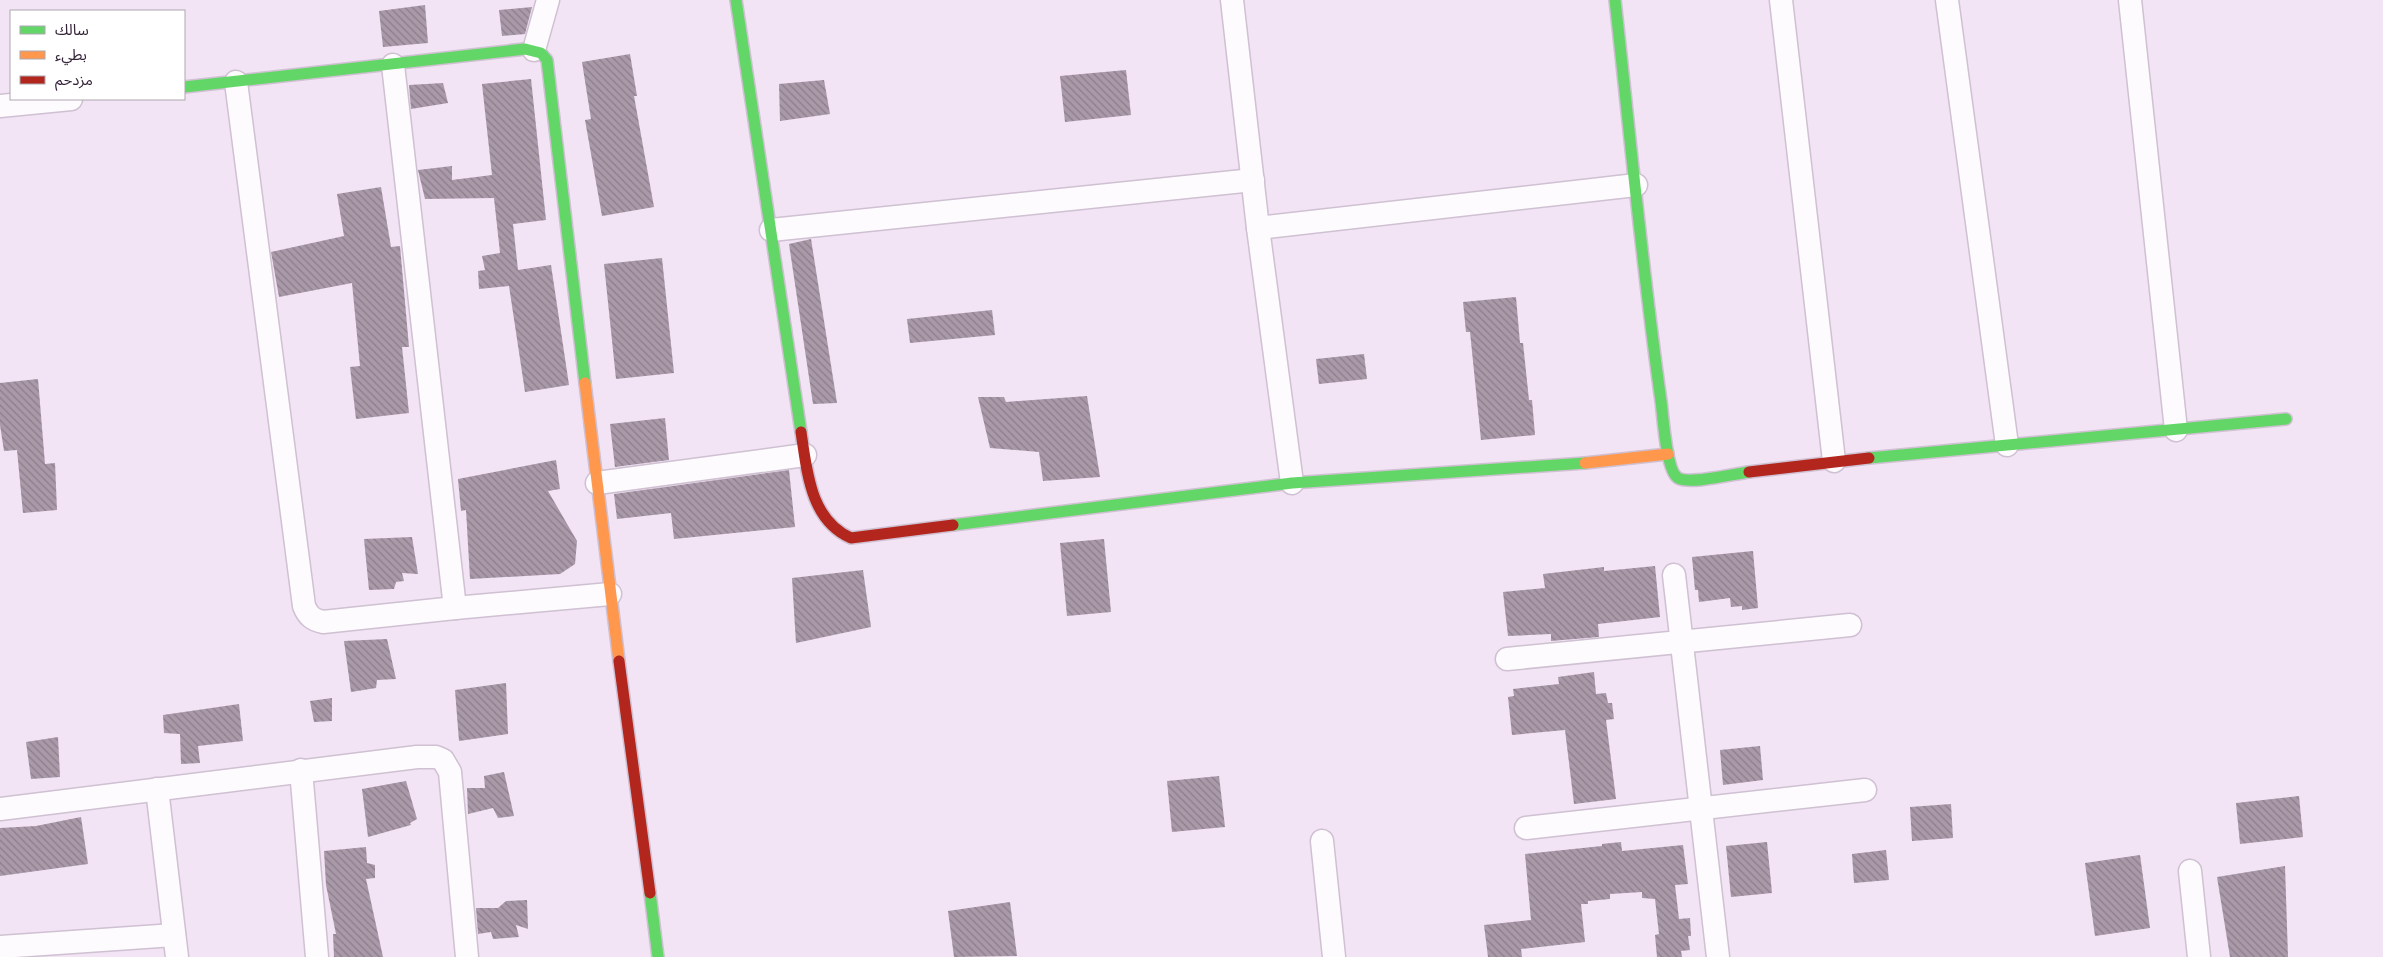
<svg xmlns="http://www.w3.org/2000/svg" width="2383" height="957" viewBox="0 0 2383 957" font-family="'Roboto Condensed','Noto Sans Arabic',sans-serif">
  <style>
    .building { fill: url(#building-back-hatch) }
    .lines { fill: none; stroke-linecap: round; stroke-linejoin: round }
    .street-casing { stroke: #cfc0d2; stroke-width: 25 }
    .fast-casing { stroke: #cfc0d2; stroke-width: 14 }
    .slow-casing { stroke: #cfc0d2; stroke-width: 14 }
    .jam-casing { stroke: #cfc0d2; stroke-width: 14 }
    .street { stroke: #fdfbfe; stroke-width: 22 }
    .fast { stroke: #63d668; stroke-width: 11 }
    .slow { stroke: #ff974d; stroke-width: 11 }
    .jam { stroke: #b3261e; stroke-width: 11 }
  </style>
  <defs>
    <pattern id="building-back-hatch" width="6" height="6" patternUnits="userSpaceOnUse" patternTransform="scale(1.25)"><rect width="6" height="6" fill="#aa9aa9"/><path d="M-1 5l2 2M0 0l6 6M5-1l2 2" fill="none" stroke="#8b7d8b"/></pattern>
  </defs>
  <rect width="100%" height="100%" fill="#f2e3f5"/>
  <!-- building -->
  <g class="building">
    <polygon points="425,5 428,43 383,47 379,11"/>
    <polygon points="532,7 525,34 502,36 499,10"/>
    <polygon points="630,54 637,96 634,96 654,207 602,216 585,120 591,119 582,62"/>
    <polygon points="1126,70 1131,115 1065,122 1060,76"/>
    <polygon points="531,79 546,220 513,224 518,270 551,265 569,385 525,392 509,286 479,289 478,271 485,270 482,256 500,253 494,198 425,199 418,170 452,166 452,180 492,175 482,84"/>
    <polygon points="824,80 830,114 780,121 779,84"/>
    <polygon points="443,83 448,103 411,109 409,85"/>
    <polygon points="381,187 391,247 400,246 409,347 402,347 409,413 356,419 350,367 360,366 352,283 279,297 271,252 344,236 337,194"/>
    <polygon points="811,239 837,403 813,404 789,244"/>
    <polygon points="662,258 674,373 616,379 604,264"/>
    <polygon points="1516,297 1520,343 1523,343 1529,400 1532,400 1535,435 1481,440 1470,332 1466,332 1463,302"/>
    <polygon points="992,310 995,335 910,343 907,319"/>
    <polygon points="1364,354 1367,379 1319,384 1316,359"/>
    <polygon points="38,379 45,464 55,463 57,510 23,513 17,450 4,451 0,425 0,383"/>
    <polygon points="1087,396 1100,477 1043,481 1039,452 990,448 978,397 1004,397 1006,402"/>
    <polygon points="665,418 669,460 615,467 610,424"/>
    <polygon points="556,460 560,489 548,491 577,541 575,564 560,574 470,579 466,510 461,511 458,479"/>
    <polygon points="789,470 795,527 674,539 671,513 617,519 614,494"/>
    <polygon points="412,537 418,574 402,573 404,581 396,582 394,589 369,590 364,539"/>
    <polygon points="1104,539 1111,612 1067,616 1060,543"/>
    <polygon points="1753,551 1758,608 1742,610 1742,606 1731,607 1730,598 1699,602 1698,590 1695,590 1692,557"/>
    <polygon points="1655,566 1660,617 1598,624 1599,637 1551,641 1551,634 1508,636 1503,592 1545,588 1543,574 1604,567 1604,571"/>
    <polygon points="863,570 871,627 796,643 792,578"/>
    <polygon points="387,639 396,679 377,680 376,688 351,692 344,641"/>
    <polygon points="1594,672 1596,694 1606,693 1608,703 1612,703 1614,719 1606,720 1616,799 1574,804 1565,730 1512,735 1508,697 1514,696 1513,689 1559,684 1558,677"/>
    <polygon points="506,683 508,734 459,741 455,690"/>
    <polygon points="332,698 332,721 314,722 310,701"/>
    <polygon points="239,704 243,741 198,746 200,763 181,764 180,734 164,733 163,715"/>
    <polygon points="58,737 60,777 31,779 26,742"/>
    <polygon points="1760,746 1763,780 1723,785 1720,750"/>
    <polygon points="504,772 514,816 498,818 493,808 468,814 467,788 485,788 484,776"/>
    <polygon points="1219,776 1225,827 1172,832 1167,781"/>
    <polygon points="406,781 417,819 410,823 411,825 368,837 362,789"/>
    <polygon points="2299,796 2303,837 2240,844 2236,803"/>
    <polygon points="1951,804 1953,838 1912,841 1910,807"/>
    <polygon points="81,817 88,864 0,876 0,828 36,826"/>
    <polygon points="1621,842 1622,851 1683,845 1688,884 1675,885 1679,919 1690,918 1691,936 1688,936 1690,950 1681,951 1682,957 1657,957 1655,935 1659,934 1655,899 1642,898 1642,892 1610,894 1610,899 1588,901 1588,904 1581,904 1585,942 1521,949 1522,957 1488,957 1484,925 1531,920 1525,854 1602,846 1602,844"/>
    <polygon points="1767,842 1772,893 1731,897 1726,846"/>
    <polygon points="366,847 367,863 375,865 375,878 366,879 383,957 334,957 333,934 336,934 326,885 324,851"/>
    <polygon points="1886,850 1889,880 1854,883 1852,854"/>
    <polygon points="2140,855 2150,928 2095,936 2085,863"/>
    <polygon points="2285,866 2288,957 2230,957 2217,877"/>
    <polygon points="527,900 528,929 516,925 519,937 493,939 491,932 478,934 476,908 498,908 506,901"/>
    <polygon points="1010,902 1017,956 954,957 948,911"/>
  </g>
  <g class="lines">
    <defs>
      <g id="street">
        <polyline points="1232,0 1258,228 1292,483"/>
        <polyline points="1781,0 1834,461"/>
        <polyline points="1947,0 2007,445"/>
        <polyline points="2130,0 2176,430"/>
        <polyline points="534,50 548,0"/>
        <polyline points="393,65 455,608"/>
        <path d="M236 82 304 606C308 616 313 620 323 622L455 608 610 594"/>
        <polyline points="0,106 71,99"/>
        <polyline points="1258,228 1636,185"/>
        <polyline points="771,230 1253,180"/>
        <polyline points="597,483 805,455"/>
        <polyline points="1674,575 1718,957"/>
        <polyline points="1507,659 1850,625"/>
        <polyline points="301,770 317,957"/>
        <polyline points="157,789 177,957"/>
        <polyline points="0,809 417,757 436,757 443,760 450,772 467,957"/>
        <polyline points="1526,828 1865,790"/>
        <polyline points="1322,841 1334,957"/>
        <polyline points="2190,871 2199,957"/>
        <polyline points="0,947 174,935"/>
      </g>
      <g id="fast">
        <polyline points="736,0 801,432"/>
        <path d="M1615 0C1630 134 1642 268 1661 401 1663 415 1666 471 1678 478 1690 485 1733 474 1749 472"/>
        <polyline points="184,87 525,49 541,53 547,60 585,383"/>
        <polyline points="1869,458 2286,419"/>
        <polyline points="953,525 1292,483 1585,463"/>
        <polyline points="650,893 658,957"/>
      </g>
      <g id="slow">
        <polyline points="585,383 619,661"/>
        <polyline points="1585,463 1668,454"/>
      </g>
      <g id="jam">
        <path d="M801 432C807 471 810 520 851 538L953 525"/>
        <polyline points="1749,472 1869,458"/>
        <polyline points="619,661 650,893"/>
      </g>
    </defs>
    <!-- street casing -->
    <use href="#street" class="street-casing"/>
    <!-- fast casing -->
    <use href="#fast" class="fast-casing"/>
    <!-- slow casing -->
    <use href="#slow" class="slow-casing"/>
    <!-- jam casing -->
    <use href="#jam" class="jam-casing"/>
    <!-- street -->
    <use href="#street" class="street"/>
    <!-- fast -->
    <use href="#fast" class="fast"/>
    <!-- slow -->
    <use href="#slow" class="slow"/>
    <!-- jam -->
    <use href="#jam" class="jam"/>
  </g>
  <!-- legend -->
  <rect x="10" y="10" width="175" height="90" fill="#ffffff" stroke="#aea7af"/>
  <rect x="20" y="26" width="25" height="8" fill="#63d668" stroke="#aea7af"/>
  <text x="55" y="35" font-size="15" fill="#342338">سالك</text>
  <rect x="20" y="51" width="25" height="8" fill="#ff974d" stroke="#aea7af"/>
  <text x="55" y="60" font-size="15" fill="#342338">بطيء</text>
  <rect x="20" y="76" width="25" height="8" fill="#b3261e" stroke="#aea7af"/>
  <text x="55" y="85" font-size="15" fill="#342338">مزدحم</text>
</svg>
